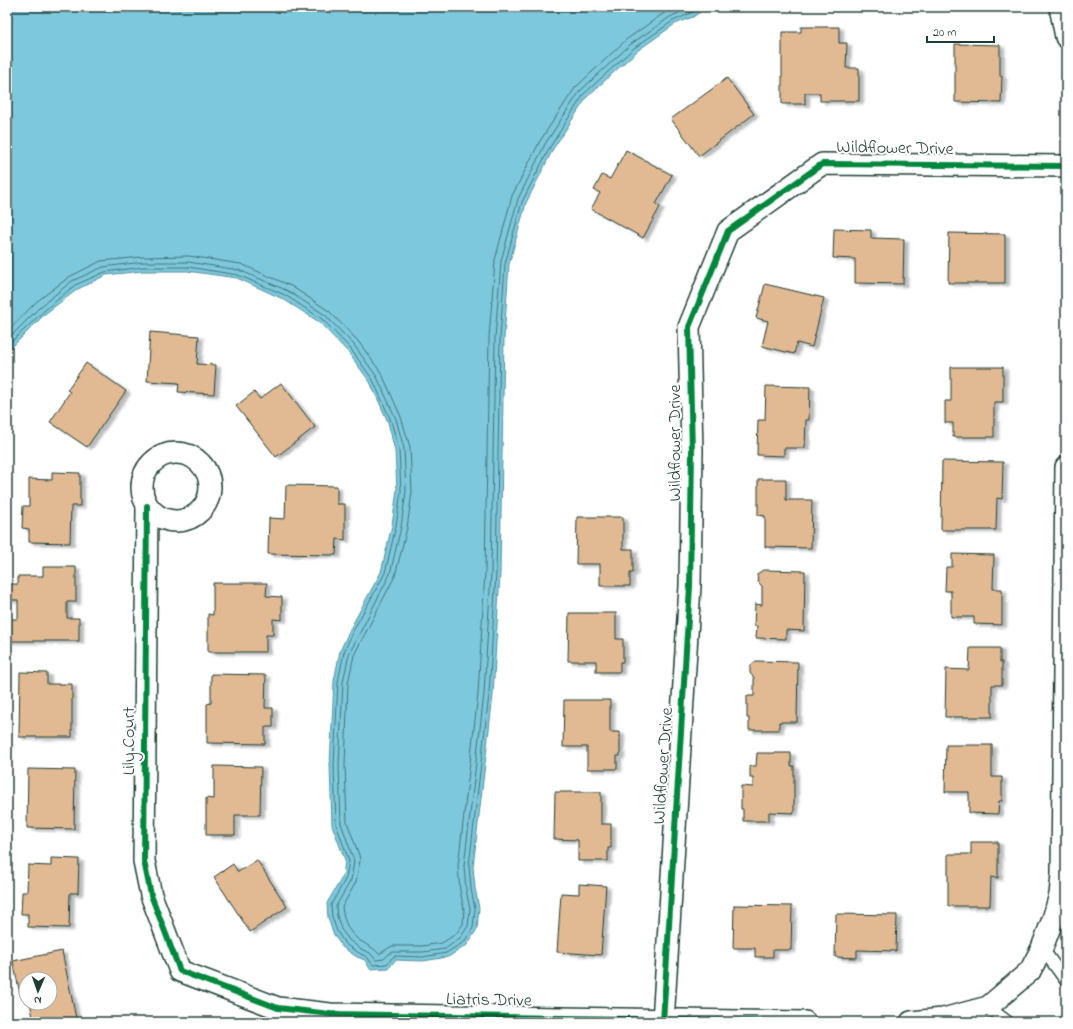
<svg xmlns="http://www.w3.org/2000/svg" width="1073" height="1029" viewBox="0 0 1073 1029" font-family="'Indie Flower',sans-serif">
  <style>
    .water { fill: #7dc8dd; stroke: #579099 }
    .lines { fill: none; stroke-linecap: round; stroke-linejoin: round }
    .shore { stroke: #457578; stroke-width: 1 }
    .building { fill: #e1b992; stroke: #1f3d34; filter: url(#shadow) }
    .lane-casing { stroke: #1f3d34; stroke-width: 14 }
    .street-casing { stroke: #1f3d34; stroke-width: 24 }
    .lane { stroke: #fff; stroke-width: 11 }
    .street { stroke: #fff; stroke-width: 21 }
    .cycleway-casing { stroke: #fff; stroke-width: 8 }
    .cycleway { stroke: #00873e; stroke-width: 6 }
    .labels { text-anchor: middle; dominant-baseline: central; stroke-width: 4; stroke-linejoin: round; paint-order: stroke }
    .street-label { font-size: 18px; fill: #1f3d34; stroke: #fff }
  </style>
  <defs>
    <filter id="shadow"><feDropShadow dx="4.5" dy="2.5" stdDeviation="1" flood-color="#0004"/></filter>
  </defs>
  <rect width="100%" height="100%" fill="#fff"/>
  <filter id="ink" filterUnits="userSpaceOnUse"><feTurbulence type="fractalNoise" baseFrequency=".025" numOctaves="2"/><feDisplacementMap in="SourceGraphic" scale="8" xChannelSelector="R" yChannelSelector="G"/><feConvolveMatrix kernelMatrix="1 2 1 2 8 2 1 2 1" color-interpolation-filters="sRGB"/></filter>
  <g filter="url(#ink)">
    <!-- water -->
    <polygon class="water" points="7,7 704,7 704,9 693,17 675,24 637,51 587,97 553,149 526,203 509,264 504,338 500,573 493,695 473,867 475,888 479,908 477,929 467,945 448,957 423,961 395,960 389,968 370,969 365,960 357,957 342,947 333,933 328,918 327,903 343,876 345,860 332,825 330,765 334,681 340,651 350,629 381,572 392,525 397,490 395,451 388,422 370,382 347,351 319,322 283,299 237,278 187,271 143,271 106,275 78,289 46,313 7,352"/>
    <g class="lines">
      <!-- shore -->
      <g class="shore">
        <path d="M7 332 36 302 69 277 101 261 142 257 189 256 241 264 291 286 329 311 358 341 382 374 401 417 410 447 412 492 407 528 395 576 354 655 348 683 345 765 347 822 359 855 360 861 356 882 342 907C344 923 350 936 364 943 370 947 374 948 379 954L392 946H422L442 943 456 934 463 924 464 909 460 891 458 866 478 694 485 572 489 338 495 260 512 196 540 141 575 88 627 39 667 11 677 7"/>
        <polyline points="7,340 40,307 72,281 103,267 143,262 188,262 239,270 288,291 325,315 354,345 377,377 396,419 404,449 406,491 401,527 390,574 349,654 343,682 339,765 341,823 354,861 351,880 336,906 337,916 341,929 349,940 361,949 370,953 376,960 384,959 389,954 393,952 423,952 445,949 460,938 468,926 470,909 466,890 464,866 484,694 491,573 495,338 501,261 518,199 545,144 580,91 631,44 670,17 691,7"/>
        <polyline points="7,346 44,311 75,285 105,272 143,267 188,267 238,275 285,295 322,319 350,348 373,380 391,421 399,450 401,491 396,526 385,573 353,631 344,652 338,682 334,765 336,824 349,861 346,878 331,905 332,917 337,931 345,944 359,953 367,957 373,965 387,964 392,958 395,956 423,957 446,953 464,942 473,928 475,909 471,889 469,866 489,695 496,573 500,338 505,264 522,202 550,147 584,94 634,48 673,21 691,13 700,7"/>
      </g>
    </g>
    <!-- building -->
    <g class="building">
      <polygon points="801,27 839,27 839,43 847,43 846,68 859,68 859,101 820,101 820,93 805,93 805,104 782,104 782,32 801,32"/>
      <polygon points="955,44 1000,45 1000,76 1002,76 1001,103 955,102"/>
      <polygon points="727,78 754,114 699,156 671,119"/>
      <polygon points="626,150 672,175 656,204 660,207 643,238 591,209 600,193 594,190 602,175 610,179"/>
      <polygon points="834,229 871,230 871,238 904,239 903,284 855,283 855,259 833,258"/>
      <polygon points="949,233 1005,234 1005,283 948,283"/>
      <polygon points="765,284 824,298 812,347 797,343 794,354 762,346 768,321 756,318"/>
      <polygon points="150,332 199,336 197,364 216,365 214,394 178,392 179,383 147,381"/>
      <polygon points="86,363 126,391 87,447 50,422 70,392 67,390"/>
      <polygon points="951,367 1003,367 1003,402 994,402 994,437 953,437 953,423 945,423 945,401 951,401"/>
      <polygon points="281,383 315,427 276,457 236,406 254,392 260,399"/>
      <polygon points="766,386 810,387 809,420 806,420 805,448 784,448 784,456 757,455 758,420 765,420"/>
      <polygon points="942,461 1003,462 1002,499 997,498 996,530 941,530"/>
      <polygon points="52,472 80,473 80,506 71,506 70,543 29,542 29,529 22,528 23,506 29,506 29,479 52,480"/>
      <polygon points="758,479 786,479 786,500 812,500 811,548 765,547 765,516 758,515"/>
      <polygon points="286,485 337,486 337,504 345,504 345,540 337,539 336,555 268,554 269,518 285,519"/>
      <polygon points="577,517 623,517 623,549 633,549 633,573 630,573 630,586 600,586 600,564 576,564"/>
      <polygon points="952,554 994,555 993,589 1002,589 1002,625 974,624 974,617 951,617 951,591 945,591 946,567 952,567"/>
      <polygon points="43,567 76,567 76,602 67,602 67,618 79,618 79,641 7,641 7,619 18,619 18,600 7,600 7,584 18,584 18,576 43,576"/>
      <polygon points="763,570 805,571 804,631 786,630 786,639 756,638 757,626 754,626 755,604 762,605 762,586 758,582 757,574"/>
      <polygon points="213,583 267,583 266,596 282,597 282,620 273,619 273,635 266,635 266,652 208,652 208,614 213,615"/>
      <polygon points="569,613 616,613 616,639 623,639 623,662 620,662 620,672 596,672 596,661 568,661"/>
      <polygon points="970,648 1000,648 1000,662 1002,662 1002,685 992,685 992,717 945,717 946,669 969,670"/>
      <polygon points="756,661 798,662 797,722 779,722 779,730 749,730 749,718 747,718 747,696 754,696 754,678 750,673 750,666"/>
      <polygon points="20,672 47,673 47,684 72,684 72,737 19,737"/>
      <polygon points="211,674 266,675 265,708 273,708 273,727 265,727 265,744 207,743 207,704 211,703"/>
      <polygon points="564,700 610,700 610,732 620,732 620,756 617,756 617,769 587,769 587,747 563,747"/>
      <polygon points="946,745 992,745 992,777 1002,777 1002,801 999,801 998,814 969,813 969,792 945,792"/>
      <polygon points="757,753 791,753 791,766 794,766 794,813 769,812 769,821 743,821 743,809 741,809 741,786 753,787 753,778 750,778 750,766 756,766"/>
      <polygon points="214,766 261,767 260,815 235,815 235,835 206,835 206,798 214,799"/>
      <polygon points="28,769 75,770 74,829 27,828"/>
      <polygon points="555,792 601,792 601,824 611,824 611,848 608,848 608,861 578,861 578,840 554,839"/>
      <polygon points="971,842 998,842 998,878 991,877 990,906 948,906 948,854 971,854"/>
      <polygon points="51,858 79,859 78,893 70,893 69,928 28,927 28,914 21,914 22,892 27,892 28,865 51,866"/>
      <polygon points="257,860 287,907 250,932 214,877 233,864 238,872"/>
      <polygon points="579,884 606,886 601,955 557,952 561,893 579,894"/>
      <polygon points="734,905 792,906 791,950 773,950 773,957 755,957 755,948 733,948"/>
      <polygon points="836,914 897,915 896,951 857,950 857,958 835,957"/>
      <polygon points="62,951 76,1018 57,1022 34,1022 30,1003 50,1003 50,979 26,979 26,993 20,994 13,961"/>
    </g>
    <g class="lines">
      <defs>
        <g id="lane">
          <polyline points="1042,948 1066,981"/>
          <polyline points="988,1007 1008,1022"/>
          <polyline points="1065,1022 1066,1020"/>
        </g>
        <g id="street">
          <polyline points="1060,7 1066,37"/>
          <circle cx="176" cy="487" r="34"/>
          <polyline points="147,506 144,861 151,895 180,971 278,1008 330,1014 805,1022"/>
          <polyline points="663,1022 690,586 692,451 689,327 728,231 822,164 1066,166"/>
          <polyline points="911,1022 943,1019 988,1007 1030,971 1042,948 1053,919 1060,895 1062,874 1066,467"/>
        </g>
      </defs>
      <!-- lane casing -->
      <use href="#lane" class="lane-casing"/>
      <!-- street casing -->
      <use href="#street" class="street-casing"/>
      <!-- lane -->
      <use href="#lane" class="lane"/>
      <!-- street -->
      <use href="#street" class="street"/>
      <defs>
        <g id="cycleway">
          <polyline points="147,506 144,861 151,895 180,971 278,1008 330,1014 805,1022"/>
          <polyline points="663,1022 690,586 692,451 689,327 728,231 822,164 1066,166"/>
        </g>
      </defs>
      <!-- cycleway casing -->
      <use href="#cycleway" class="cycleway-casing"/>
      <!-- cycleway -->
      <use href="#cycleway" class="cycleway"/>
    </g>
  </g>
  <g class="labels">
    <!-- street labels -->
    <g class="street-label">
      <text transform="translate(895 149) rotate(1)">Wildflower Drive</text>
      <text transform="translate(676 443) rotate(-90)">Wildflower Drive</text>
      <text transform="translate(130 741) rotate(-90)">Lily Court</text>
      <text transform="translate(664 766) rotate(-86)">Wildflower Drive</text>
      <text transform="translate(489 1001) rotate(1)">Liatris Drive</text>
    </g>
  </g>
  <!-- margin -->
  <rect width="1073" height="1029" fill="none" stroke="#fff" stroke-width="24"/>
  <rect x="12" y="12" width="1049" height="1005" fill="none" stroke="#1f3d34" stroke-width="1.5" filter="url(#ink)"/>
  <!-- north arrow -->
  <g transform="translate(38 991) rotate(182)"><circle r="19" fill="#ffffff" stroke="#a5b1ae"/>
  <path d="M0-3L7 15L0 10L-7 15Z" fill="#1f3d34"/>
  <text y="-6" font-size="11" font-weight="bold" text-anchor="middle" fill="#1f3d34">N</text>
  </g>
  <!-- scale -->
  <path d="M927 36v6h67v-6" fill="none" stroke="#1f3d34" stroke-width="2"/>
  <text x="933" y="36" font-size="12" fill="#1f3d34" stroke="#ffffff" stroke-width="3" paint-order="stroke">20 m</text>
</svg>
